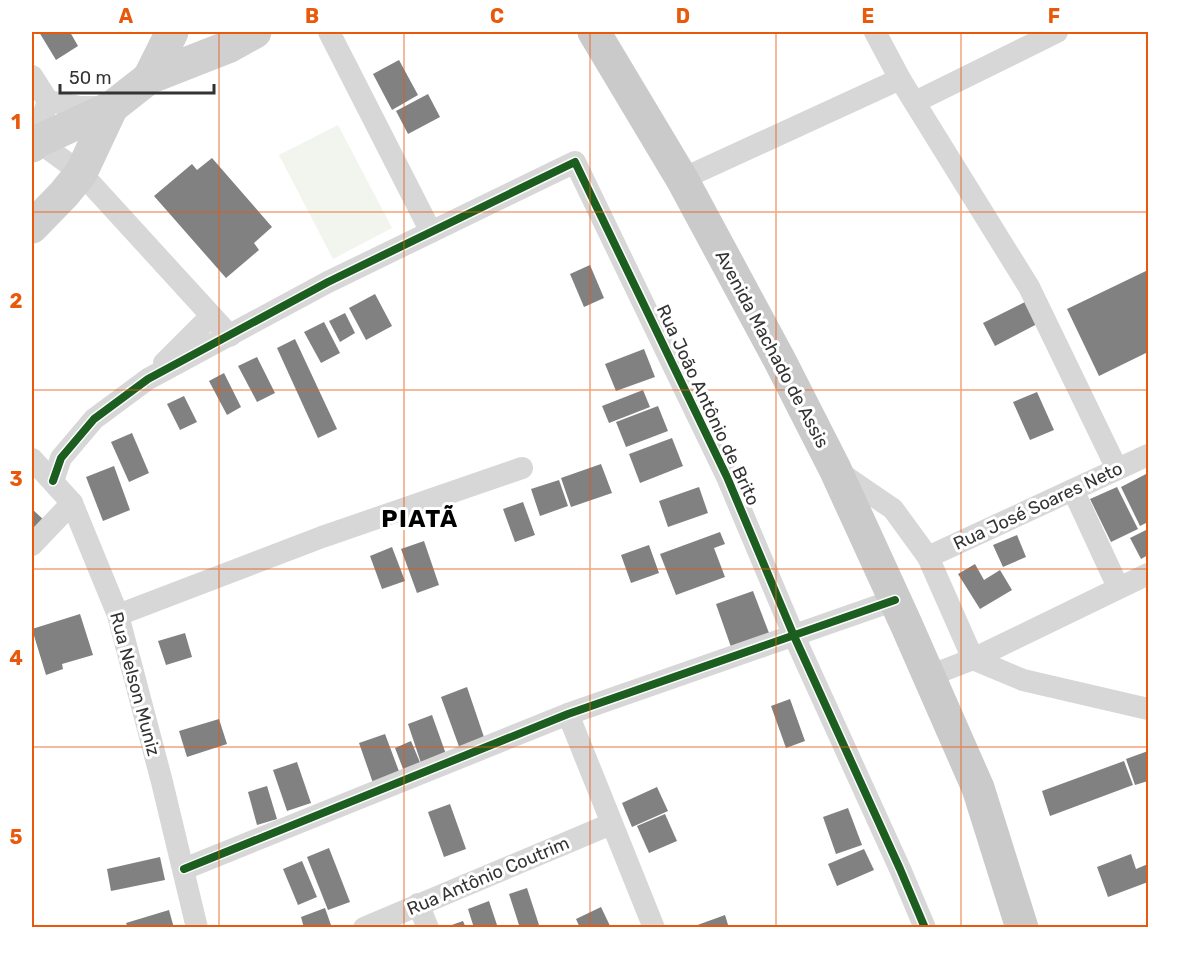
<svg xmlns="http://www.w3.org/2000/svg" width="1180" height="959" viewBox="0 0 1180 959" font-family="Rubik,sans-serif">
  <style>
    .green { fill: #f1f5ed }
    .building { fill: #818181 }
    .lines { fill: none; stroke-linecap: round; stroke-linejoin: round }
    .street { stroke: #d7d7d7; stroke-width: 22 }
    .secondary { stroke: #d0d0d0; stroke-width: 33 }
    .primary { stroke: #cacaca; stroke-width: 33 }
    .cycleway-casing { stroke: #fff; stroke-width: 11 }
    .cycleway { stroke: #1b5e20; stroke-width: 8 }
    .grid { fill: none; stroke: #e8590c; stroke-width: 1.5; stroke-opacity: 0.55 }
    .labels { text-anchor: middle; dominant-baseline: central; stroke-width: 6; stroke-linejoin: round; paint-order: stroke }
    .street-label { font-size: 18px; fill: #333; stroke: #fff }
    .district-label { font-size: 24px; font-weight: bold; letter-spacing: 1.5px; fill: #000; stroke: #fff }
    .neatline { fill: none; stroke: #e8590c; stroke-width: 2 }
    .grid-label { font-size: 20px; text-anchor: middle; font-weight: bold; fill: #e8590c }
  </style>
  <rect width="100%" height="100%" fill="#fff"/>
  <!-- green -->
  <polygon class="green" points="338,125 392,228 333,259 279,155"/>
  <!-- building -->
  <g class="building">
    <polygon points="39,32 70,32 78,46 56,60"/>
    <polygon points="399,60 418,95 392,110 373,74"/>
    <polygon points="428,94 440,117 408,134 396,111"/>
    <polygon points="212,158 272,227 254,243 259,250 226,278 154,196 192,164 197,170"/>
    <polygon points="590,265 604,298 584,307 570,274"/>
    <polygon points="1148,270 1148,352 1099,376 1067,309"/>
    <polygon points="375,294 392,326 366,340 349,308"/>
    <polygon points="1027,301 1039,323 995,346 983,323"/>
    <polygon points="345,313 355,333 340,342 329,321"/>
    <polygon points="324,322 340,353 321,363 304,332"/>
    <polygon points="295,339 337,429 318,438 277,348"/>
    <polygon points="644,349 655,377 616,391 605,364"/>
    <polygon points="257,357 275,393 257,402 238,366"/>
    <polygon points="224,373 241,407 227,415 209,381"/>
    <polygon points="643,390 650,407 609,423 602,406"/>
    <polygon points="1037,392 1054,430 1030,440 1013,402"/>
    <polygon points="184,396 197,422 180,430 167,404"/>
    <polygon points="658,406 668,431 626,447 616,422"/>
    <polygon points="132,433 149,473 129,482 111,442"/>
    <polygon points="672,438 683,466 640,483 629,454"/>
    <polygon points="601,464 612,493 571,507 561,478"/>
    <polygon points="114,466 130,510 103,521 86,477"/>
    <polygon points="1148,473 1148,522 1140,526 1121,487"/>
    <polygon points="559,480 568,506 540,516 531,489"/>
    <polygon points="699,487 708,513 668,527 659,501"/>
    <polygon points="1117,487 1138,529 1111,542 1090,499"/>
    <polygon points="523,502 535,535 515,542 503,509"/>
    <polygon points="32,509 45,521 32,535"/>
    <polygon points="1148,529 1148,555 1141,559 1130,538"/>
    <polygon points="720,532 725,544 714,548 725,577 676,595 660,554"/>
    <polygon points="1017,535 1026,557 1003,567 993,545"/>
    <polygon points="424,541 439,585 417,593 401,549"/>
    <polygon points="649,545 659,573 631,583 621,555"/>
    <polygon points="392,547 405,581 382,589 370,556"/>
    <polygon points="975,564 984,580 1000,570 1012,590 980,609 958,574"/>
    <polygon points="753,591 769,633 731,647 716,604"/>
    <polygon points="80,614 93,655 62,664 63,669 46,675 32,629"/>
    <polygon points="185,633 192,657 166,665 158,641"/>
    <polygon points="467,687 486,743 461,752 441,697"/>
    <polygon points="790,699 805,741 786,748 771,706"/>
    <polygon points="432,715 447,757 422,766 408,724"/>
    <polygon points="219,719 227,744 187,757 179,731"/>
    <polygon points="385,734 400,774 373,783 359,743"/>
    <polygon points="411,741 422,767 405,774 395,748"/>
    <polygon points="1148,751 1148,781 1135,785 1126,759"/>
    <polygon points="1124,761 1133,785 1050,816 1042,791"/>
    <polygon points="297,762 311,803 287,811 273,770"/>
    <polygon points="267,786 277,819 257,825 248,792"/>
    <polygon points="657,787 668,811 632,827 622,803"/>
    <polygon points="450,804 466,849 444,857 428,812"/>
    <polygon points="848,808 862,845 836,854 823,817"/>
    <polygon points="665,814 677,841 649,853 637,826"/>
    <polygon points="329,848 350,902 328,910 307,857"/>
    <polygon points="864,849 874,870 837,886 828,864"/>
    <polygon points="1131,854 1136,869 1148,864 1148,882 1108,897 1097,867"/>
    <polygon points="160,857 165,880 111,891 107,869"/>
    <polygon points="302,861 317,897 298,905 283,869"/>
    <polygon points="527,888 540,928 520,928 509,894"/>
    <polygon points="489,901 498,928 474,928 468,909"/>
    <polygon points="601,907 611,928 580,928 576,919"/>
    <polygon points="325,908 332,928 304,928 301,917"/>
    <polygon points="169,910 174,928 128,928 126,923"/>
    <polygon points="725,915 729,928 692,928 692,927"/>
    <polygon points="463,921 466,928 446,928 446,927"/>
  </g>
  <g class="lines">
    <!-- street -->
    <g class="street">
      <polyline points="329,32 431,232"/>
      <polyline points="875,32 900,79 1029,287 1117,469"/>
      <polyline points="32,76 48,101 34,143 47,148 81,173 230,336"/>
      <polyline points="48,101 80,107 106,107"/>
      <polyline points="915,102 1057,32"/>
      <polyline points="682,179 900,79"/>
      <polyline points="164,363 211,316"/>
      <polyline points="32,459 72,503 118,615 162,782 197,928"/>
      <polyline points="836,470 893,509 928,557 973,659 1148,574"/>
      <polyline points="53,481 61,458 94,419 148,379 328,282 575,162 727,477 794,636 900,869 925,928"/>
      <polyline points="1073,490 1118,587"/>
      <polyline points="32,545 72,503"/>
      <polyline points="928,557 1148,455"/>
      <polyline points="118,615 322,537 522,468"/>
      <polyline points="929,676 973,659 1023,680 1148,709"/>
      <polyline points="568,714 654,928"/>
      <polyline points="184,869 568,714 895,600"/>
      <polyline points="418,904 428,928"/>
      <polyline points="364,928 611,824"/>
    </g>
    <!-- secondary -->
    <g class="secondary">
      <polyline points="149,78 172,32"/>
      <polyline points="32,146 34,143 112,107 149,78 228,47 255,32"/>
      <polyline points="32,227 64,194 81,173 112,107"/>
    </g>
    <!-- primary -->
    <polyline class="primary" points="594,32 682,179 779,359 835,469 906,624 978,788 1022,928"/>
    <defs>
      <g id="cycleway">
        <polyline points="53,481 61,458 94,419 148,379 328,282 575,162 727,477 794,636 900,869 925,928"/>
        <polyline points="184,869 568,714 895,600"/>
      </g>
    </defs>
    <!-- cycleway casing -->
    <use href="#cycleway" class="cycleway-casing"/>
    <!-- cycleway -->
    <use href="#cycleway" class="cycleway"/>
  </g>
  <!-- grid -->
  <path class="grid" d="M219 32V928M404 32V928M590 32V928M776 32V928M961 32V928M32 212H1148M32 390H1148M32 569H1148M32 747H1148"/>
  <g class="labels">
    <!-- street labels -->
    <g class="street-label">
      <text transform="translate(772 349) rotate(62)">Avenida Machado de Assis</text>
      <text transform="translate(708 405) rotate(65)">Rua João Antônio de Brito</text>
      <text transform="translate(1038 506) rotate(-25)">Rua José Soares Neto</text>
      <text transform="translate(135 684) rotate(75)">Rua Nelson Muniz</text>
      <text transform="translate(488 876) rotate(-23)">Rua Antônio Coutrim</text>
    </g>
    <!-- district labels -->
    <g class="district-label">
      <text x="420" y="519">PIATÃ</text>
    </g>
  </g>
  <!-- border -->
  <rect width="1180" height="959" fill="none" stroke="#ffffff" stroke-width="66"/>
  <!-- scale -->
  <path d="M60 84v9h154v-9" fill="none" stroke="#333333" stroke-width="3"/>
  <text x="69" y="84" font-size="18" fill="#333333" stroke="#ffffff" stroke-width="4.5" paint-order="stroke">50 m</text>
  <rect x="33" y="33" width="1114" height="893" class="neatline"/>
  <g class="grid-label">
    <text x="126" y="23">A</text>
    <text x="312" y="23">B</text>
    <text x="497" y="23">C</text>
    <text x="683" y="23">D</text>
    <text x="868" y="23">E</text>
    <text x="1054" y="23">F</text>
    <text x="16" y="129">1</text>
    <text x="16" y="308">2</text>
    <text x="16" y="486">3</text>
    <text x="16" y="665">4</text>
    <text x="16" y="844">5</text>
  </g>
</svg>
